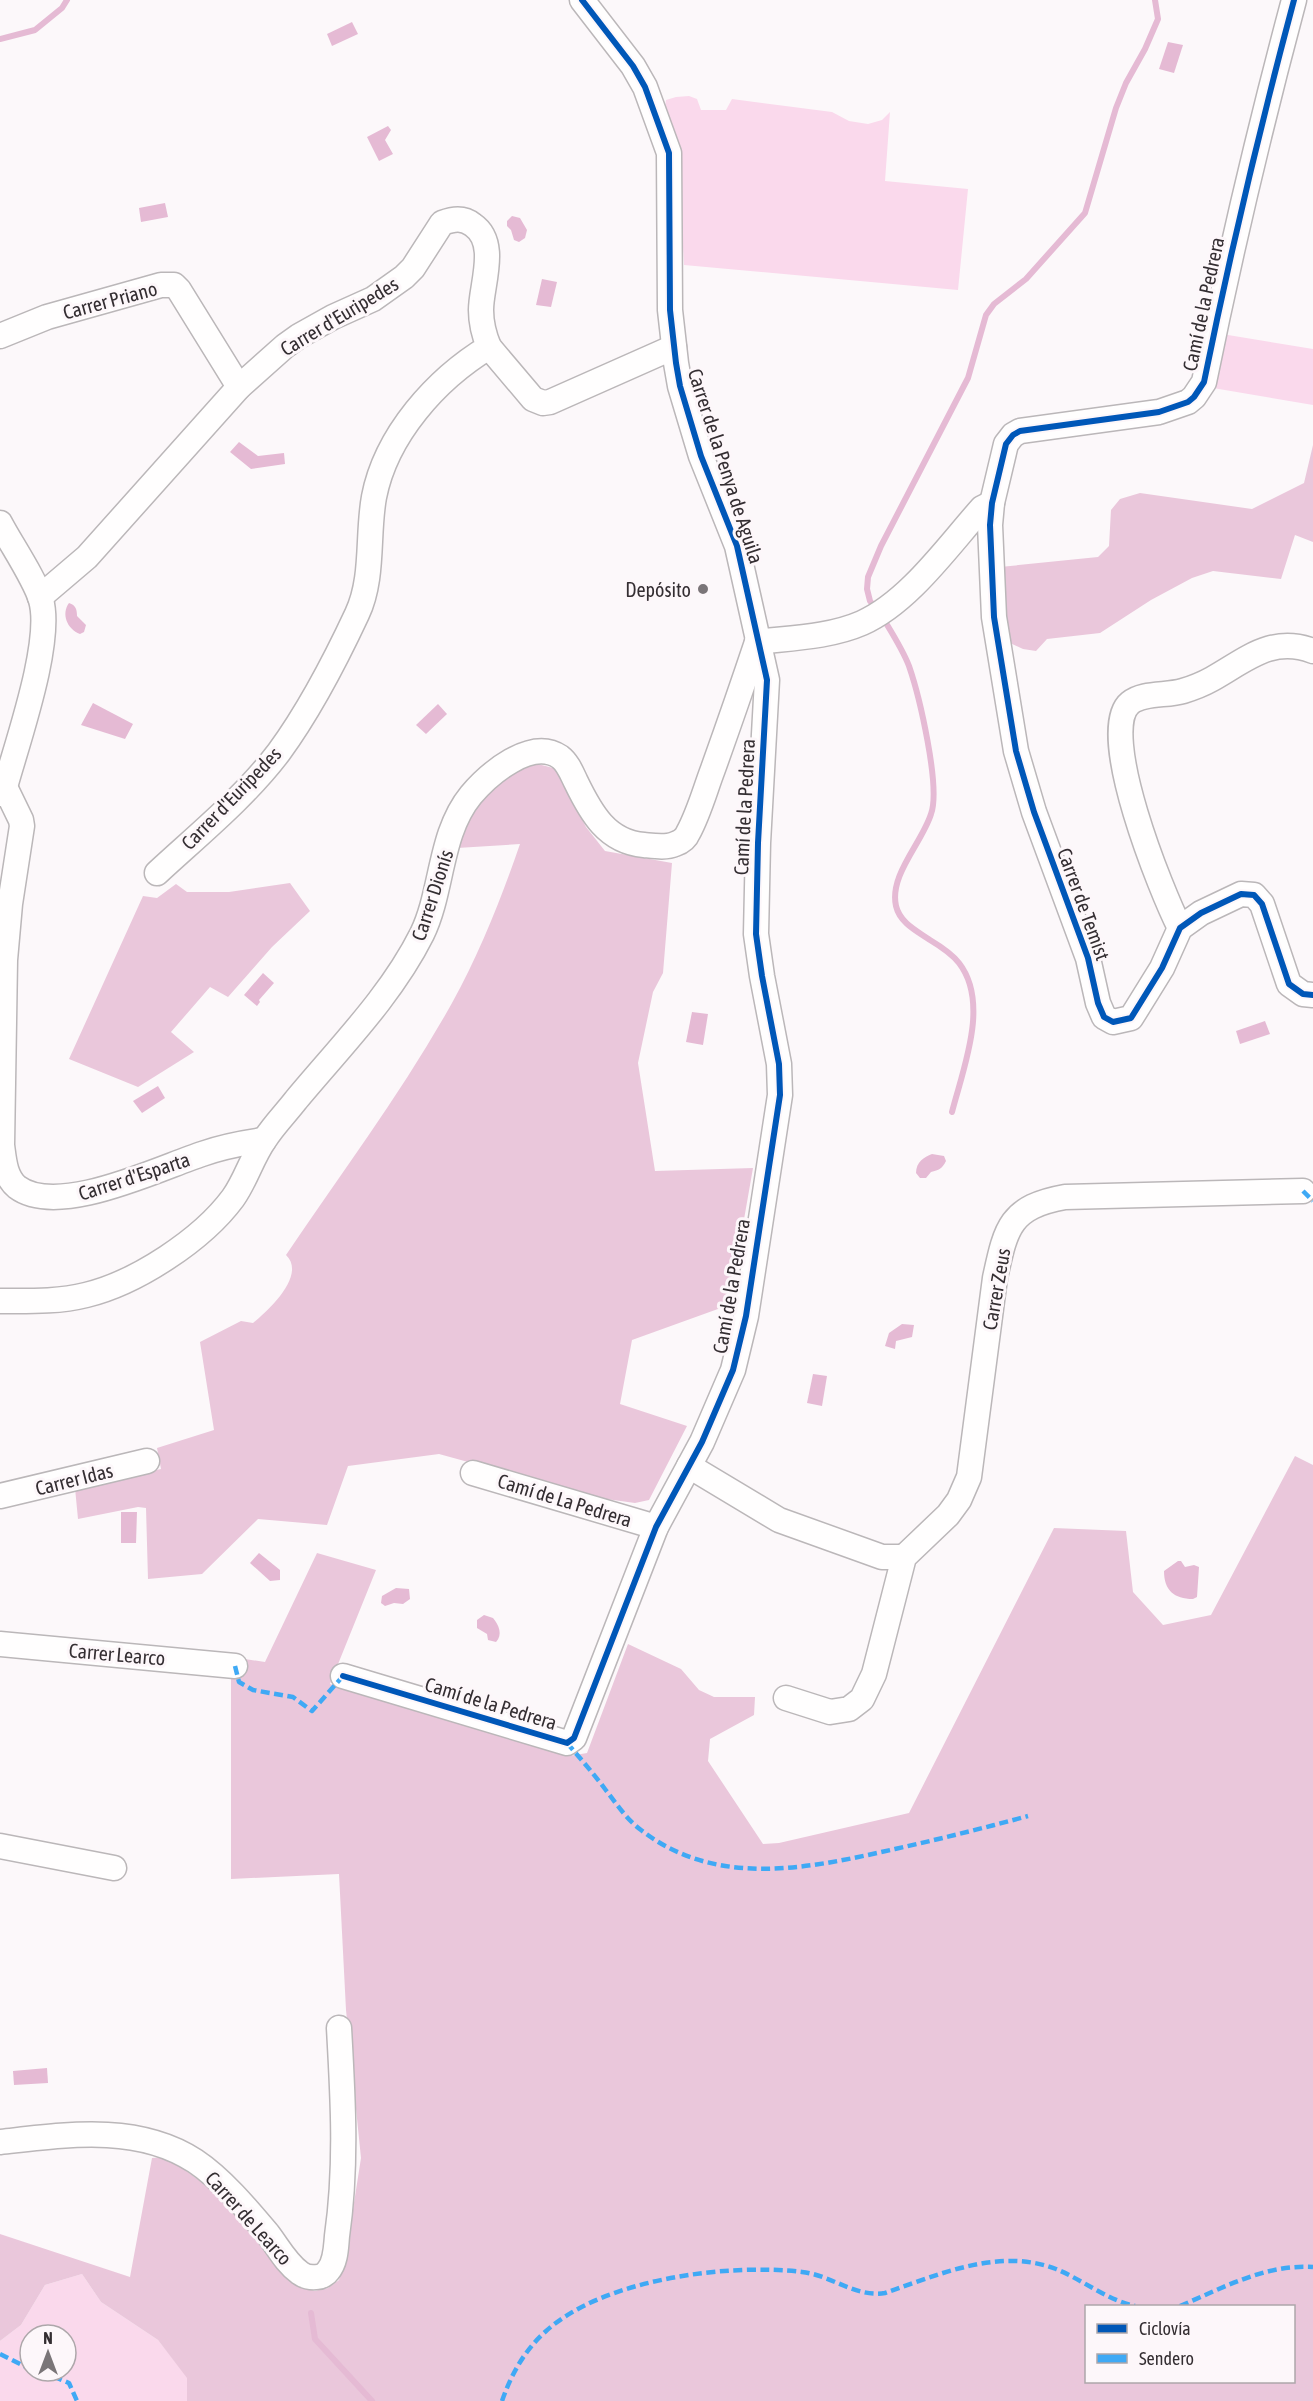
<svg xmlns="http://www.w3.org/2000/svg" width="1313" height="2401" viewBox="0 0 1313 2401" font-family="'Asap Condensed',sans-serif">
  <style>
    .green { fill: #fad9ec; fill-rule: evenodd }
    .forest { fill: #eac7db; fill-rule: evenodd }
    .water { fill: #e5bad4 }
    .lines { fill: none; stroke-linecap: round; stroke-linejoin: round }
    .stream { stroke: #e5bad4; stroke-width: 6 }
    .minor-casing { stroke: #bbb7b9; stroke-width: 27 }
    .minor { stroke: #fffefe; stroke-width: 24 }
    .quiet { stroke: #3fa9f5; stroke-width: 4.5; stroke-dasharray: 9 4.5; stroke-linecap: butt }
    .cycleway-casing { stroke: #fdf7fa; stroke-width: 10 }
    .cycleway { stroke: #0057b8; stroke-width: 6 }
    .poi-dot { fill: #7a7578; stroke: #fdf7fa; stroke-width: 2 }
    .labels { text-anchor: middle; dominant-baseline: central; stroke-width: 6; stroke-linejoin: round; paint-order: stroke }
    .street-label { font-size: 20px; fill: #342e32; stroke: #fdf7fa }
    .poi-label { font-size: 20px; fill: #342e32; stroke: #fdf7fa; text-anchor: end }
  </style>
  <rect width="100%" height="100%" fill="#fcf8fa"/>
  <!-- green -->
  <g class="green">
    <polygon points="689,96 697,99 701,110 726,110 732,99 832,112 849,121 868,124 882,120 890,112 885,181 968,189 958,290 684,265 678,154 664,113 666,100 676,97"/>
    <polygon points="1222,334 1313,349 1313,405 1213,388"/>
    <path d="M82 2274 101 2302 158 2340 188 2378 187 2401H0V2341L21 2325 45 2285ZM30 2335H66V2371H30Z"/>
  </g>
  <!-- forest -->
  <g class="forest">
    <polygon points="1313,445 1313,542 1295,535 1281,579 1213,571 1192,578 1151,600 1100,633 1047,639 1036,651 1023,649 1006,641 1000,567 1098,557 1109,546 1111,510 1120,499 1140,493 1252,509 1304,483"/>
    <path d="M534 763 557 769 586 827 605 851 672 863 663 973 653 992 638 1063 655 1171 753 1168 729 1305 632 1340 620 1404 687 1426 649 1500 635 1503 599 1498 439 1454 348 1466 327 1525 258 1519 202 1574 148 1579 146 1508 138 1507 78 1519 75 1488 161 1469 157 1448 214 1430 200 1342 241 1321 253 1323C268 1311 307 1275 286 1255 342 1172 403 1091 452 1003 480 952 501 899 520 844L457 848 473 809 516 768Z"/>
    <polygon points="290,883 310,911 272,947 228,997 210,987 171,1032 194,1052 138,1087 69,1059 143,896 157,898 176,884 187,892 229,892"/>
    <path d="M1295 1456 1313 1465V2401H187V2378L158 2340 101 2302 82 2274 45 2285 21 2325 0 2341V2234L130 2277 152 2158 167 2157 211 2189 294 2281 314 2291 328 2288 339 2280 348 2241 361 2158 346 2010 339 1874 231 1879V1676L238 1658 265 1662 317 1553 376 1570 330 1684 569 1756 587 1753 628 1644 681 1669 699 1690 714 1697H755L754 1715 710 1739 708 1761 763 1844 779 1843 909 1813 1054 1528 1126 1531 1133 1592 1163 1625 1211 1615ZM1086 2306H1294V2382H1086Z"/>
  </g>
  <!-- water -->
  <g class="water">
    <polygon points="352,22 358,34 332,46 327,34"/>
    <polygon points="1168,42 1183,45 1174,73 1159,69"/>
    <polygon points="388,126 391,130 385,140 393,154 379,161 367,137"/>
    <polygon points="165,203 168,217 141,222 139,208"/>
    <polygon points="512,216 520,218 527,230 525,238 519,242 514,240 511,230 507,226 507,221"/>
    <polygon points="542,279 557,282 551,307 536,305"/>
    <polygon points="239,442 258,456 284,453 285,464 251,469 230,452"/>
    <path d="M69 603C76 605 77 610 77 616L86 625 84 632 80 634C67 629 61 614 69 603Z"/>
    <polygon points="93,703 133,724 125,739 81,725"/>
    <polygon points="438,704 447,714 426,734 416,725"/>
    <polygon points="263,973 274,983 259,1000 260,1002 257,1006 244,995"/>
    <polygon points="692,1012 708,1014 703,1045 686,1042"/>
    <polygon points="1265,1021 1270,1034 1240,1044 1236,1031"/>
    <polygon points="158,1086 165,1098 142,1113 133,1101"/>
    <path d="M932 1154 944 1156 946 1161C942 1169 939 1170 931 1172L926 1178H920L916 1173C916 1162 924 1157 932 1154Z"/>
    <polygon points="902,1324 914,1325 912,1337 896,1341 895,1349 885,1346 889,1333"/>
    <polygon points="813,1374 827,1376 822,1406 807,1403"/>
    <polygon points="121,1512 137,1512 136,1543 121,1543"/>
    <polygon points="259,1553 280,1570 280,1580 270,1581 250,1563"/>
    <path d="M1178 1561H1181L1185 1567 1194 1565 1199 1567 1197 1597 1193 1599C1174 1599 1164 1590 1164 1571Z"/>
    <polygon points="396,1588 409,1589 410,1599 403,1604 394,1603 385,1606 381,1603 382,1596"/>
    <path d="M484 1615 493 1618C499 1625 503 1635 496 1642L488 1640 487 1634 477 1628V1620Z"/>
    <polygon points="47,2068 48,2083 14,2085 13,2071"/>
  </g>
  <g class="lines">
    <!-- stream -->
    <g class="stream">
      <polyline points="0,39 35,30 62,8 67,0"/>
      <polyline points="877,610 870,601 867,589 868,577 881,546 968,378 986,315 994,304 1026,279 1085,213 1116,108 1126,83 1145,49 1158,19 1155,0"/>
      <path d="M883 618C892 633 903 650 909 666 919 695 941 787 931 814 922 843 889 875 896 906 900 923 917 931 930 940 940 946 952 954 959 963 990 1003 963 1069 952 1112"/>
      <polyline points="311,2313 315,2339 372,2401"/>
    </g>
    <defs>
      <g id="minor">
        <path d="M1294 0C1260 127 1230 254 1204 382L1194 397 1188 402 1159 412 1020 431 1013 435 1006 444 992 503 990 525 994 617 1016 751 1034 812 1088 958 1098 1003 1104 1017 1113 1022 1131 1018 1162 968 1180 928 1201 913 1241 894 1254 895 1262 904 1289 984 1303 994 1313 995"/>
        <polyline points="0,336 47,317 161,285 174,285 179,290 239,387"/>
        <polyline points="489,347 533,399 543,403 550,402 674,347"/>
        <path d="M0 523C11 544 35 579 41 600 53 642 17 743 5 787L0 794"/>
        <path d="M40 597 87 557 239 387 285 346 299 336 333 317 373 299 404 277 413 268 442 223C453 219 463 217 473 225 499 243 481 285 481 310 481 324 484 335 489 347 436 379 386 435 374 497 367 535 374 578 357 614 336 659 309 711 279 752 245 797 198 835 157 873"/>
        <path d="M757 642C791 638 830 637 862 623 909 602 948 546 982 508L992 503"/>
        <path d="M5 787 21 820 22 826 10 904 5 960 2 1145C4 1160 5 1177 17 1187 58 1218 159 1168 202 1154 222 1147 242 1143 264 1140"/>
        <path d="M1180 928C1162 893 1096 731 1130 703 1143 692 1167 696 1183 691 1193 688 1203 684 1212 679 1246 660 1272 635 1313 651"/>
        <path d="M0 1301C29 1301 58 1302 86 1295 136 1283 202 1240 233 1198 246 1180 252 1157 265 1139 274 1125 286 1113 296 1100 340 1047 391 996 422 934 443 891 439 834 471 795 488 775 531 737 560 757 568 763 572 774 576 782 591 813 607 842 644 845 654 846 666 848 675 844 681 842 686 838 688 833 699 813 705 790 713 769 728 727 743 684 757 642"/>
        <polyline points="689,1466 779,1520 882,1557 904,1557"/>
        <polyline points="473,1473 656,1527"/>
        <polyline points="0,1496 147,1461"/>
        <polyline points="0,1644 235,1666"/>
        <polyline points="343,1676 567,1743 574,1738 656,1527 702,1442 733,1370 746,1316 780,1095 779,1064 762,976 756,934 758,843 767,680 737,546 701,456 680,386 676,363 670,310 669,153 645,87 633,66 582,0"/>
        <path d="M786 1698 830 1712 849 1709 862 1699 874 1674 904 1557 948 1515 959 1500 969 1477 995 1278C1006 1227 1010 1207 1065 1197L1303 1191"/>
        <polyline points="0,1846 114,1868"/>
        <path d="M0 2142C64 2135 137 2123 195 2161 222 2179 247 2209 268 2234 278 2247 286 2263 300 2273 304 2276 311 2278 317 2277 321 2277 326 2274 328 2271 336 2262 336 2247 337 2236 347 2166 343 2098 339 2028"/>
      </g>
    </defs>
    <!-- minor casing -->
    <use href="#minor" class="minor-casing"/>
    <!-- minor -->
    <use href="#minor" class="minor"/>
    <!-- quiet -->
    <g class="quiet">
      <polyline points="1303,1191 1313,1201"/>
      <polyline points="235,1666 239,1682 253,1690 293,1697 312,1711 343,1676"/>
      <path d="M567 1743C580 1758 593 1773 605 1789 616 1803 626 1819 641 1830 717 1889 810 1868 895 1849 940 1839 984 1828 1028 1816"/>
      <path d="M1180 2306C1223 2288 1265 2264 1313 2267"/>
      <polyline points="0,2354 30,2369"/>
      <polyline points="41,2371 69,2383 77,2401"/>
      <path d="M502 2401C511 2375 524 2351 545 2332 602 2279 728 2263 802 2272 831 2275 856 2298 885 2293 938 2275 999 2247 1056 2269 1083 2280 1107 2300 1135 2306"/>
    </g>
    <defs>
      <g id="cycleway">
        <path d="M1294 0C1260 127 1230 254 1204 382L1194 397 1188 402 1159 412 1020 431 1013 435 1006 444 992 503 990 525 994 617 1016 751 1034 812 1088 958 1098 1003 1104 1017 1113 1022 1131 1018 1162 968 1180 928 1201 913 1241 894 1254 895 1262 904 1289 984 1303 994 1313 995"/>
        <polyline points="343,1676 567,1743 574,1738 656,1527 702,1442 733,1370 746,1316 780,1095 779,1064 762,976 756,934 758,843 767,680 737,546 701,456 680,386 676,363 670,310 669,153 645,87 633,66 582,0"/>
      </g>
    </defs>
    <!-- cycleway casing -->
    <use href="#cycleway" class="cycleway-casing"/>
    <!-- cycleway -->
    <use href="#cycleway" class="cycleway"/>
  </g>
  <!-- markers -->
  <circle class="poi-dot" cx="703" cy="589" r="6"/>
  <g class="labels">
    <!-- street labels -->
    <g class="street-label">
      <text transform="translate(110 300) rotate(-15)">Carrer Priano</text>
      <text transform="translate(1203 304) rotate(-78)">Camí de la Pedrera</text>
      <text transform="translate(339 316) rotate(-31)">Carrer d'Euripedes</text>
      <text transform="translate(726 466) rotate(72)">Carrer de la Penya de Aguila</text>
      <text transform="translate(231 798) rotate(-46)">Carrer d'Euripedes</text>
      <text transform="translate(744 807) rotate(-87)">Camí de la Pedrera</text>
      <text transform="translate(432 895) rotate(-72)">Carrer Dionís</text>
      <text transform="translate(1084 904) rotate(70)">Carrer de Temist</text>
      <text transform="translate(134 1176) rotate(-18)">Carrer d'Esparta</text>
      <text transform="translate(731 1286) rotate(-80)">Camí de la Pedrera</text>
      <text transform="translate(996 1289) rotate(-80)">Carrer Zeus</text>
      <text transform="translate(74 1479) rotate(-14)">Carrer Idas</text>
      <text transform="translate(565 1500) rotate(17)">Camí de La Pedrera</text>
      <text transform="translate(117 1654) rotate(5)">Carrer Learco</text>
      <text transform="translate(491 1703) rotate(17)">Camí de la Pedrera</text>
      <text transform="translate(249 2218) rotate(48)">Carrer de Learco</text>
    </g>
    <!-- poi labels -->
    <g class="poi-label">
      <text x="691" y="589">Depósito</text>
    </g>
  </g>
  <!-- legend -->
  <rect x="1085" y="2305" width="210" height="78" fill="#fdf7fa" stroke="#ada7aa" stroke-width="1.5"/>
  <rect x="1097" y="2324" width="30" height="9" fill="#0057b8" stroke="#ada7aa" stroke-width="1.5"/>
  <text x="1139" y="2335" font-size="18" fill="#342e32">Ciclovía</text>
  <rect x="1097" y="2354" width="30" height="9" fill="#3fa9f5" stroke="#ada7aa" stroke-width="1.5"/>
  <text x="1139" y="2365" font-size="18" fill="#342e32">Sendero</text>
  <!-- north arrow -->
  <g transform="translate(48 2353)"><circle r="28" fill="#fdf7fa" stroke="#ada7aa" stroke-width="1.5"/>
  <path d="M0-4.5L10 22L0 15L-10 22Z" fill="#7a7578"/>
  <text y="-9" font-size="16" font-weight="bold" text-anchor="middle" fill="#342e32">N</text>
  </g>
</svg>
